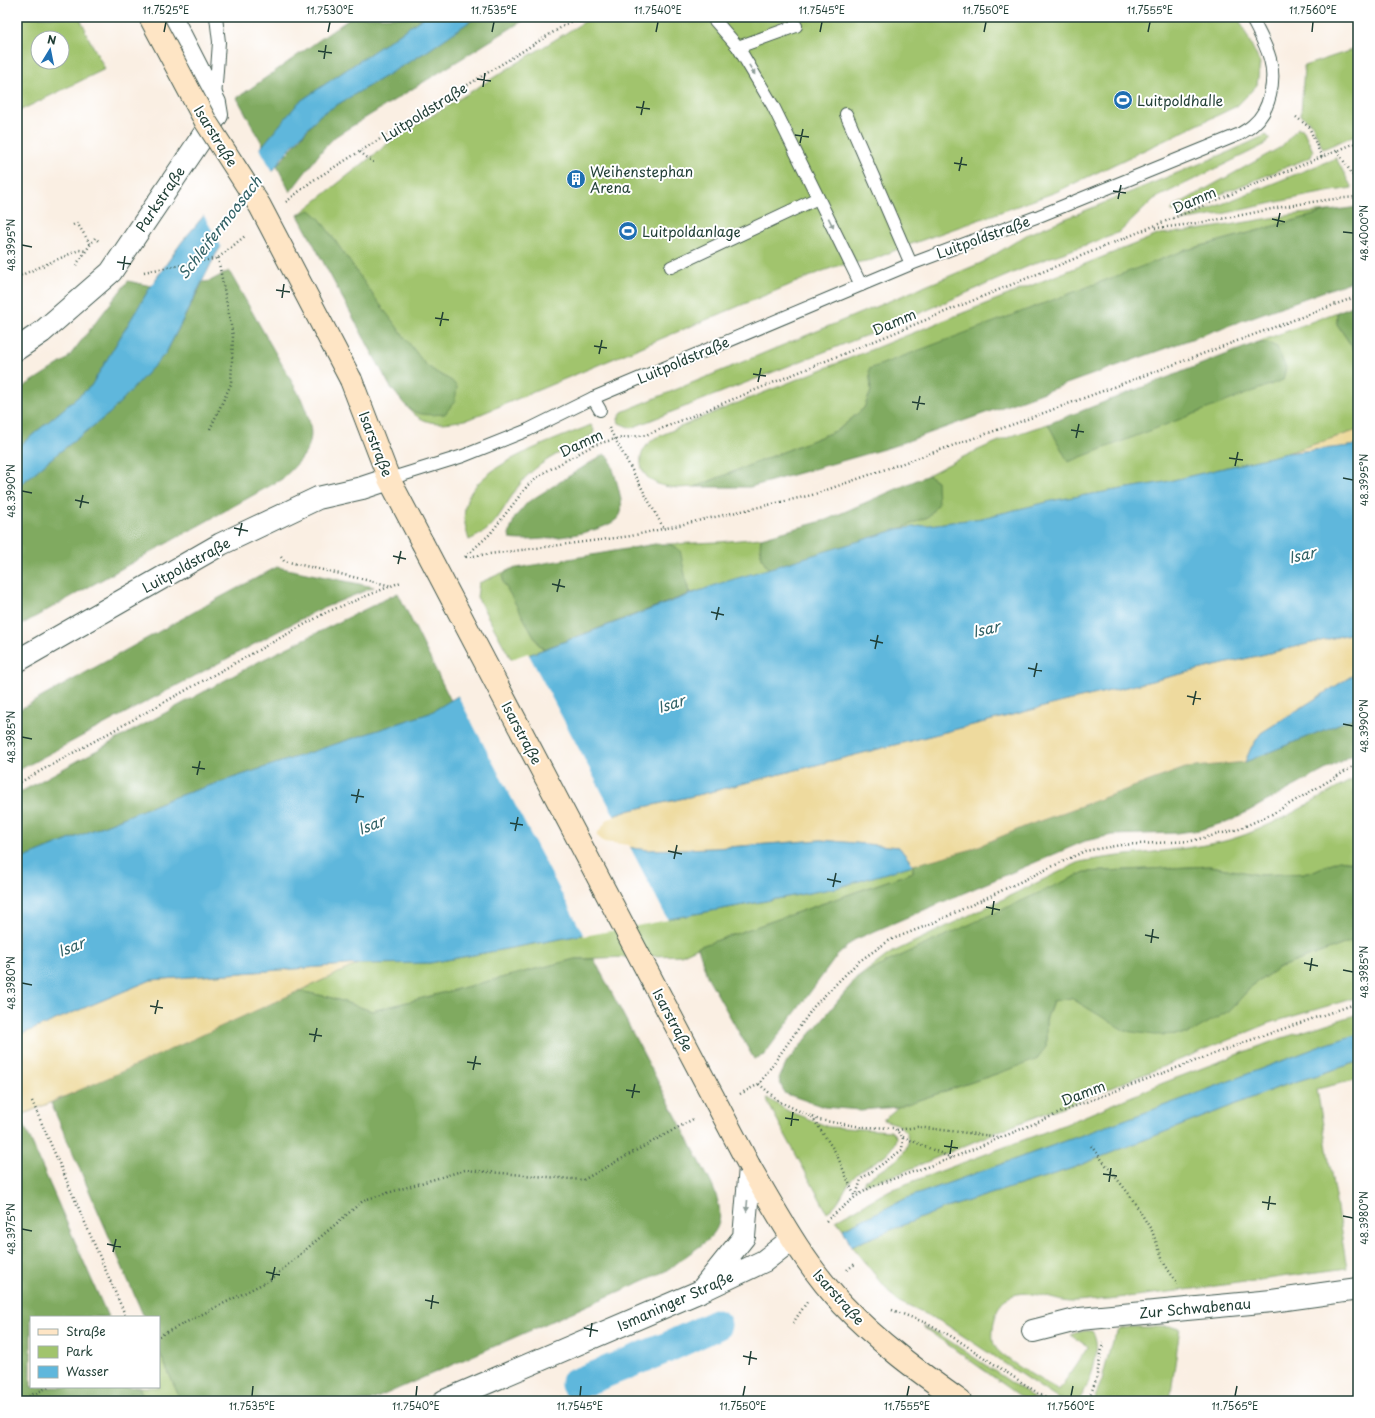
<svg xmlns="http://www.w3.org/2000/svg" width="1375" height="1418" viewBox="0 0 1375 1418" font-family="'Playpen Sans',sans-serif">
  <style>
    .green { fill: #a1c46d; stroke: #608050; fill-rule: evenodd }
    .forest { fill: #80aa60; stroke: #50744a }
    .sand { fill: #eeda9e; stroke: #868c69 }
    .water { fill: #5fb7dc; stroke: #3f7a88 }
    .pier { fill: #faefe3 }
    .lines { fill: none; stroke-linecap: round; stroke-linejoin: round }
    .canal { stroke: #5fb7dc; stroke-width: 31 }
    .service-casing { stroke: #40584e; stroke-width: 14 }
    .minor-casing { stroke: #40584e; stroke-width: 24 }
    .tertiary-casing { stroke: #40584e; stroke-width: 24 }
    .secondary-casing { stroke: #40584e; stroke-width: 24 }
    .path { stroke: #40584e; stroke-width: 2.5; stroke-dasharray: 1 3; stroke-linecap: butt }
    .service { stroke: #fff; stroke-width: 12 }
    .minor { stroke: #fff; stroke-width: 22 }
    .tertiary { stroke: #fff; stroke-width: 22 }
    .secondary { stroke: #fee5c5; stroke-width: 22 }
    .secondary-bridge-casing { stroke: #40584e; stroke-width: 24; stroke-linecap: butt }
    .secondary-bridge { stroke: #fee5c5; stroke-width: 22 }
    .oneway { fill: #8f9e9a }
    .ticks { fill: none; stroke: #1f3d34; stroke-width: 1.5 }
    .labels { text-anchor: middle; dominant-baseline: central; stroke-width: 4; stroke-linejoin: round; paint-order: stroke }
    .poi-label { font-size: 14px; fill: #1f3d34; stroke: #fff; text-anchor: start }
    .street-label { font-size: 14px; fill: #1f3d34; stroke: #fff }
    .water-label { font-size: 15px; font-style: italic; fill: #326266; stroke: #fff }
    .neatline { fill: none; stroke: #1f3d34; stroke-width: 1.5 }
    .ticks-label { font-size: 10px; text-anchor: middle; fill: #1f3d34 }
  </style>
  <rect width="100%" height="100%" fill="#fff"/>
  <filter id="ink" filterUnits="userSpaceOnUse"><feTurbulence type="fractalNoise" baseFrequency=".025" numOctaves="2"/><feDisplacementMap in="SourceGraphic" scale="8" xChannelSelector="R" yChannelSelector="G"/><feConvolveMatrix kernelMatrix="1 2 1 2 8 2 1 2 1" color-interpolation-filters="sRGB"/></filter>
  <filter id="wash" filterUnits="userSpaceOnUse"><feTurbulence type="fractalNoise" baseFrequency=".012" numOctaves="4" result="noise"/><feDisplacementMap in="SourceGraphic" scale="16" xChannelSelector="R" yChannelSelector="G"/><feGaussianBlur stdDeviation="0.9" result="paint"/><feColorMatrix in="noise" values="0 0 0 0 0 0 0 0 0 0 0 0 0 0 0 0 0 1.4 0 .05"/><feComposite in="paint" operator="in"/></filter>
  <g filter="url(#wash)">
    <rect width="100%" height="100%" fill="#faefe3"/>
    <!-- green -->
    <g class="green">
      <path d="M17 17H79L86 30 85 31 105 69 17 112ZM38 38H62V62H38Z"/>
      <path d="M592 17H1238L1260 63 1257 85 1237 106 1056 192 903 247 872 260 837 266 823 271 469 419C423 429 417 421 390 386L298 215 394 139Z"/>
      <polygon points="1358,48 1358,134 1323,149 1312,124 1301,115 1304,66"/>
      <polygon points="1298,128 1303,129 1313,151 1311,157 1180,211 1171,211 1175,206 1281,147"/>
      <polygon points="1266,135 1270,139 1262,146 1154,199 1121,231 1111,236 1043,260 890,326 631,428 619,423 618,419 622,412 981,263 1028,234 1231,151"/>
      <path d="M1336 158 1352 188C1294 196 1238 213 1180 221Z"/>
      <path d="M1329 211 1183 251 871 391 864 408 838 430 695 487C687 487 678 489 670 487 641 484 629 456 655 438L703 417 1160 234C1216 230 1272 215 1329 211Z"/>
      <path d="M1337 312V324L1356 353 1358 352V430L1287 453 1165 482 1056 500 983 518 899 529 928 517 937 481 928 475C969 453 1004 437 1048 424L1069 462 1268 343H1256Z"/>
      <path d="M591 425 594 430 593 434C571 448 544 458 526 477 512 492 505 510 492 525 486 532 477 536 469 540 465 527 462 514 467 500 481 463 556 440 591 425Z"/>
      <path d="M761 538C759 549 761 560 769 569L689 594V586L669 544 719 542Z"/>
      <polygon points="511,569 503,575 539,645 544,649 518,659 511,659 477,597 479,583"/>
      <path d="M1358 779V785L1354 794 1358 803V863L1339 860 1309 873 1259 875 1210 866 1085 872 856 979 889 954 1080 862C1127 853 1175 852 1221 842 1267 831 1309 803 1350 781Z"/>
      <polygon points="913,865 913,872 698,947 681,955 575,959 372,1011 329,997 299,991 358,964 430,963 836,888"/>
      <path d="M1358 939V997L1270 1023 1093 1095 999 1131 896 1175 863 1184 865 1180C880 1170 909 1158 908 1139 906 1125 894 1123 883 1120L898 1107 999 1073 1046 1047V1020L1053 1001 1071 998 1096 1013 1229 1011 1252 986 1278 968Z"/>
      <polygon points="1358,1014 1358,1034 1321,1046 1177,1101 907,1198 843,1229 836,1220 890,1190 1066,1124 1163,1083 1276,1040"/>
      <path d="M1358 1062V1079L1317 1089 1347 1268C1257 1280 1167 1294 1077 1302 1053 1304 1028 1283 1004 1300 998 1305 996 1315 994 1322 993 1330 991 1341 996 1348 1004 1360 1045 1382 1059 1390L1088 1347 1071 1335C1079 1332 1084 1330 1092 1331 1104 1346 1089 1388 1078 1401L1058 1399 942 1322 897 1301 851 1246 943 1209 1070 1169 1282 1086Z"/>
      <path d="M767 1098 788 1111 829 1127 891 1131 896 1136C895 1156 868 1163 855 1176 843 1187 842 1203 827 1212L768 1103Z"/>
      <polygon points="923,1327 939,1334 1039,1401 1027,1401"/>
      <polygon points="1129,1327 1180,1327 1170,1401 1093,1401 1102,1380 1112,1341 1120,1329"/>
      <polygon points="159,1351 181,1401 145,1401 139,1387 159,1387"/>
    </g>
    <!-- forest -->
    <g class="forest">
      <polygon points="352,17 424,17 299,102 263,145 237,98"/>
      <polygon points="476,17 529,17 336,136 324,148 290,192 277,166 320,115 429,50"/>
      <polygon points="1358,207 1358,279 891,447 750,487 695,487 838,430 864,408 871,391 869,369 1183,251 1329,211"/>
      <path d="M310 210 320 219 373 295 424 363 436 372 452 381 457 387 455 401 445 414C411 417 410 411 390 386L298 215Z"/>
      <path d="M229 271 301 398C318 438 314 449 282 479L17 627V488L48 461 110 413 166 353 203 282 210 281Z"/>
      <polygon points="128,281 151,286 91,386 17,448 17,391 67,359"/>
      <polygon points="1358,304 1358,352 1356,353 1337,324 1337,312"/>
      <polygon points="1256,343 1268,343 1277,347 1286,368 1283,380 1068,462 1048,424"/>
      <path d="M604 454 610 459C613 471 626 505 620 515 611 534 529 543 510 539L509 534 515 517 528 502Z"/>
      <path d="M928 475 937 481 938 504 928 517 899 529 769 569C761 560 759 549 761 538L826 520Z"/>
      <polygon points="655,544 669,544 680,550 689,594 544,649 539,645 503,582 503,575 511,569"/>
      <polygon points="277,567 374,587 316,611 17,771 17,711 219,598"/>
      <polygon points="398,593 451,701 430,713 172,798 17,861 17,794 260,661"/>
      <polygon points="1358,716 1358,752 1232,820 1200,830 1176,833 1112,835 1085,841 854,940 836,957 764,1055 754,1059 707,976 698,947 913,872 913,865 969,850 1026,826 1185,768 1245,762"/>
      <polygon points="1339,860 1358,863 1358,939 1278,968 1252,986 1229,1011 1188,1034 1155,1035 1125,1031 1071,998 1053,1001 1046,1020 1046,1047 1036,1060 999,1073 898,1107 860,1110 824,1107 784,1093 779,1079 787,1062 856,979 887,962 1085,872 1210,866 1259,875 1309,873"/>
      <path d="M575 959H594L711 1183C736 1237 703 1239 670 1269L370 1401H181L159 1351V1317H144L51 1103 299 991 329 997 372 1011Z"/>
      <polygon points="20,1116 108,1317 31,1317 31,1387 139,1387 145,1401 17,1401 17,1117"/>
    </g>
    <!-- sand -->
    <g class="sand">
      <polygon points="1358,430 1358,445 1354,446 1287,453"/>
      <polygon points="1358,632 1358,672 1261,733 1251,748 1245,762 1185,768 1026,826 969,850 913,865 899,847 821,840 715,848 648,850 603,844 594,835 607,818 631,810 702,794 1059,703"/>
      <polygon points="358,964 112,1076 17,1117 17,1036 151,980"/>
    </g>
    <!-- water -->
    <g class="water">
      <polygon points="424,17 476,17 429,50 320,115 284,155 216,254 166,353 110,413 48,461 17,488 17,448 91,386 151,286 181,243 299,102"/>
      <polygon points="1358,445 1358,632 1059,703 702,794 631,810 607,818 594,835 603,844 648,850 715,848 821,840 899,847 913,865 836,888 430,963 358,964 151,980 17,1036 17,861 172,798 430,713 518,659 718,584 899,529 982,518 1056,500 1165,482 1287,453"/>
      <polygon points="1358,672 1358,716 1245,762 1251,748 1261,733"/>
      <polygon points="1358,1034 1358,1062 1282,1086 1070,1169 943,1209 851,1246 843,1229 907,1198 1177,1101 1321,1046"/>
    </g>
    <!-- pier -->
    <g class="pier">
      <polygon points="259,147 274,174 222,248 203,214"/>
      <polygon points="528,653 615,817 608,819 596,835 604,842 629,845 668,920 584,936 457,694 517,657"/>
    </g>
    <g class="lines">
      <!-- canal -->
      <polyline class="canal" points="576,1384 666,1348 716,1325"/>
    </g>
  </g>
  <g filter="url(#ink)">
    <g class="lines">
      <defs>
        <g id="service">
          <polyline points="712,17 738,47 773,106 861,285"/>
          <polyline points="738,47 796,26"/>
          <polyline points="215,98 219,42 216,17"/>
          <polyline points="846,114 911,264"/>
          <polyline points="671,267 818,198"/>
          <polyline points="593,398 600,410"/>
          <path d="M389 479 463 456 528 430 593 398 861 285 911 264 1039 216 1240 134C1244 131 1249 129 1253 125 1270 111 1276 80 1270 59 1266 44 1258 31 1251 17"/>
        </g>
        <g id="minor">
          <polyline points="17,349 42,332 111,272 217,115 215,103 171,17"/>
          <polyline points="17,661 221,544 318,498 362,488 389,479"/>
          <polyline points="1033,1331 1080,1319 1272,1301 1358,1289"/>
        </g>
        <g id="tertiary">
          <polyline points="704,1287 744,1237 750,1167"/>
          <polyline points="444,1401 701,1291 764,1261 792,1239"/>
        </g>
        <g id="secondary">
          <polyline points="351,380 389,479 422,542"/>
          <path d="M750 1167C778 1215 805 1265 843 1305 878 1342 919 1372 960 1401"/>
        </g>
      </defs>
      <!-- service casing -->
      <use href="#service" class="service-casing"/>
      <!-- minor casing -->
      <use href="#minor" class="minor-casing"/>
      <!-- tertiary casing -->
      <use href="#tertiary" class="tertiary-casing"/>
      <!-- secondary casing -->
      <use href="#secondary" class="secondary-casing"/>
      <!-- path -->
      <g class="path">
        <polyline points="1296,117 1309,127 1322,158"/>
        <polyline points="1337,151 1358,183"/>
        <polyline points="360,152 374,163"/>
        <polyline points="286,202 312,181 578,17"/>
        <polyline points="73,225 77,223 91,245"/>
        <path d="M1155 228C1223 223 1289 201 1358 197"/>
        <polyline points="76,265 95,238 100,242"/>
        <polyline points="144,272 218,258 245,236"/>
        <polyline points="17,277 79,250 87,251"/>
        <polyline points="609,428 664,529"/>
        <polyline points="210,429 231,384 233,336 218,258"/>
        <polyline points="281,557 284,561 392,586"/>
        <polyline points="465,557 490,534 528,485 545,472 594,445 615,439 646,435 1358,142"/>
        <polyline points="466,557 631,536 812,495 1014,424 1358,296"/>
        <polyline points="17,784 327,612 401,582"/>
        <polyline points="759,1084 780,1102 819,1120 862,1127 894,1128 903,1137 902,1150 861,1179 856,1196"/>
        <polyline points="740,1094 759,1084 815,1005 858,962 890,940 931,924 1085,851 1121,845 1191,841 1239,829 1272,814 1358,764"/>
        <polyline points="32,1101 126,1317"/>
        <polyline points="812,1117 836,1153 855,1197"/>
        <polyline points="897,1130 917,1127 1001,1137"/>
        <polyline points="903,1137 952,1158"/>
        <polyline points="1091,1146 1129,1194 1152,1231 1165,1265 1178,1284"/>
        <polyline points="826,1221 855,1197 873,1186 952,1158 1081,1104 1248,1041 1358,1003"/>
        <polyline points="847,1270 855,1264"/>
        <polyline points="892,1310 929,1324 956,1339 1050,1401"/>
        <polyline points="793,1323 807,1302"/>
        <polyline points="159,1336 270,1280 364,1200 465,1170 583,1180 695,1118"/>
        <polyline points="18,1401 49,1387"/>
        <polyline points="1088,1401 1096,1380 1103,1343"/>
      </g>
      <!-- service -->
      <use href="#service" class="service"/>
      <!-- minor -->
      <use href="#minor" class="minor"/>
      <!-- tertiary -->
      <use href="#tertiary" class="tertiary"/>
      <!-- secondary -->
      <use href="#secondary" class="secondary"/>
      <defs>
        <g id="secondary-bridge">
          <polyline points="150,17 206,122 260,206 351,380"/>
          <polyline points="422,542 750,1167"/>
        </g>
      </defs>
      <!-- secondary-bridge casing -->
      <use href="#secondary-bridge" class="secondary-bridge-casing"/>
      <!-- secondary-bridge -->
      <use href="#secondary-bridge" class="secondary-bridge"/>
    </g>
    <!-- one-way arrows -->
    <defs><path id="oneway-solid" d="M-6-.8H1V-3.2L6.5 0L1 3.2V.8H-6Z"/></defs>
    <g class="oneway">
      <use href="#oneway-solid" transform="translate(752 70) rotate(59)"/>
      <use href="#oneway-solid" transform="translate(831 223) rotate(64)"/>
      <use href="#oneway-solid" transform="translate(747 1206) rotate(95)"/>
    </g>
  </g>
  <!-- ticks -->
  <path class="ticks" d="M164 32 166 22M328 32 330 22M492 32 494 22M656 32 658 22M820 32 822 22M984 32 986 22M1148 32 1150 22M1312 32 1313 22M318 51 332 53M324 59 326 45M477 79 491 81M483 87 485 73M636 107 650 109M641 115 644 101M795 135 809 137M800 143 803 129M954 163 967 165M959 171 962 157M1113 191 1126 193M1118 199 1121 185M1272 219 1285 222M1277 227 1280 213M1343 232 1353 233M22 245 32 247M117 262 131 264M123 270 125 256M276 290 290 292M282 298 284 284M435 318 449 320M440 326 443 312M594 346 607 348M599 354 602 340M753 374 766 376M758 382 761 368M912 402 925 404M917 410 920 396M1071 430 1084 432M1076 438 1079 424M1229 458 1243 460M1235 466 1238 452M1343 478 1353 480M22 491 32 493M75 500 89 503M80 508 83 495M234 528 248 531M239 536 242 523M393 556 406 559M398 564 401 551M552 584 565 587M557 592 560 579M711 612 724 615M716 620 719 607M870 640 883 643M875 649 878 635M1028 668 1042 671M1034 677 1037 663M1187 696 1201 699M1193 705 1196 691M1343 724 1353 726M22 737 32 739M192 767 205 769M197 775 200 761M351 795 364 797M356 803 359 789M510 823 523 825M515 831 518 817M668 851 682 854M674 859 677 845M827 879 841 882M833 887 836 873M986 907 1000 910M992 915 994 901M1145 935 1159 938M1151 943 1153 929M1304 963 1318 966M1343 970 1353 972M1310 971 1312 958M22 983 32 985M150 1006 163 1008M155 1014 158 1000M309 1034 322 1036M314 1042 317 1028M467 1062 481 1064M473 1070 476 1056M626 1090 640 1092M632 1098 635 1084M785 1118 799 1120M791 1126 793 1112M944 1146 958 1148M950 1154 952 1140M1103 1174 1117 1176M1109 1182 1111 1168M1262 1202 1276 1204M1268 1210 1270 1196M1343 1216 1353 1218M22 1229 32 1231M107 1244 121 1247M113 1252 116 1239M266 1272 280 1275M272 1280 275 1267M425 1300 439 1303M431 1309 433 1295M584 1328 598 1331M590 1337 592 1323M743 1356 757 1359M749 1365 751 1351M252 1396 253 1386M416 1396 417 1386M580 1396 581 1386M743 1396 745 1386M907 1396 909 1386M1071 1396 1073 1386M1235 1396 1237 1386"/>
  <!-- icons -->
  <defs>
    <symbol id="stadium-disc" viewBox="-11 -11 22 22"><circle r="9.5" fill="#1f6fb2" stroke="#fff"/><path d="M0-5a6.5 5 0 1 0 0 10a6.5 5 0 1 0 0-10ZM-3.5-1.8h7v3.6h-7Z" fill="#fff"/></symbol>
    <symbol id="building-disc" viewBox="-11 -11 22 22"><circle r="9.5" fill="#1f6fb2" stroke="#fff"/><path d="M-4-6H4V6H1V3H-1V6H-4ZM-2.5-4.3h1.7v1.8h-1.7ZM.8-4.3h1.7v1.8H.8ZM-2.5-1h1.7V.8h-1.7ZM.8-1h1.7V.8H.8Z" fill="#fff"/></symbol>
  </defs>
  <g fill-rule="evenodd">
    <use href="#stadium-disc" x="1112" y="89" width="22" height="22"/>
    <use href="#building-disc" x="565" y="168" width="22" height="22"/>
    <use href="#stadium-disc" x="617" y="220" width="22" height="22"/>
  </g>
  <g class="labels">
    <!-- poi labels -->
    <g class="poi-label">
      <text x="1137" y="100">Luitpoldhalle</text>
      <text x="590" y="171">Weihenstephan<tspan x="590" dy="16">Arena</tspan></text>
      <text x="642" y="231">Luitpoldanlage</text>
    </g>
    <!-- street labels -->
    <g class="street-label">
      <text transform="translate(424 112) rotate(-32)">Luitpoldstraße</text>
      <text transform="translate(216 136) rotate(58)">Isarstraße</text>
      <text transform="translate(160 199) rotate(-56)">Parkstraße</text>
      <text transform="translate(1194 200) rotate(-23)">Damm</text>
      <text transform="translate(983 237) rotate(-20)">Luitpoldstraße</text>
      <text transform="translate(894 322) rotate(-23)">Damm</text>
      <text transform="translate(683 360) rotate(-23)">Luitpoldstraße</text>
      <text transform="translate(581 443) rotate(-25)">Damm</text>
      <text transform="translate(376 444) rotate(69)">Isarstraße</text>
      <text transform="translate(186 565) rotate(-29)">Luitpoldstraße</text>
      <text transform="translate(522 733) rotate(62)">Isarstraße</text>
      <text transform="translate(673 1020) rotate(62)">Isarstraße</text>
      <text transform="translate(1083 1093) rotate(-21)">Damm</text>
      <text transform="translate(839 1297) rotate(48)">Isarstraße</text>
      <text transform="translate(675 1301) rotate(-24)">Ismaninger Straße</text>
      <text transform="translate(1195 1308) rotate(-5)">Zur Schwabenau</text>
    </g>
    <!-- water labels -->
    <g class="water-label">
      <text transform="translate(219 227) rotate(-52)">Schleifermoosach</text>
      <text transform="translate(1302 554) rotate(-13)">Isar</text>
      <text transform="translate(986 628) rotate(-13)">Isar</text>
      <text transform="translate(671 703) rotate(-18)">Isar</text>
      <text transform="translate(371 824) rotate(-22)">Isar</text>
      <text transform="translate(71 946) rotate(-22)">Isar</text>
    </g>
  </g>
  <!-- margin -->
  <rect width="1375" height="1418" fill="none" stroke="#fff" stroke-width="44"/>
  <!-- legend -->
  <rect x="30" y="1316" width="130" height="72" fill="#ffffff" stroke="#a5b1ae"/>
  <rect x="38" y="1329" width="20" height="6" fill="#fee5c5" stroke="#a5b1ae"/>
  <text x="66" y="1336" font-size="12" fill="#1f3d34">Straße</text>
  <rect x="38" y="1346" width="20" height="12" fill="#a1c46d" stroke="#a5b1ae"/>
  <text x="66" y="1356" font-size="12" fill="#1f3d34">Park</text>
  <rect x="38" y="1366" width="20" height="12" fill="#5fb7dc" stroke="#a5b1ae"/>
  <text x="66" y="1376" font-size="12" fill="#1f3d34">Wasser</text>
  <!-- north arrow -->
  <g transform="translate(50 50) rotate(10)"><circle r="19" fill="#ffffff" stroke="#a5b1ae"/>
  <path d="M0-3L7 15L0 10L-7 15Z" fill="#1f6fb2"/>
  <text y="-6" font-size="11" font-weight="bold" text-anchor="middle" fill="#1f3d34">N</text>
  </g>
  <rect x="22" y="22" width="1331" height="1374" class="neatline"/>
  <g class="ticks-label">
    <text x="166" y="14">11.7525°E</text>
    <text x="330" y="14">11.7530°E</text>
    <text x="494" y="14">11.7535°E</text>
    <text x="658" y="14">11.7540°E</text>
    <text x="822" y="14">11.7545°E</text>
    <text x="986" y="14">11.7550°E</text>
    <text x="1150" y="14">11.7555°E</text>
    <text x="1313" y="14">11.7560°E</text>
    <text transform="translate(1364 233) rotate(-90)" y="4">48.4000°N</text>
    <text transform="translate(11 245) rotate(-90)" y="4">48.3995°N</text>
    <text transform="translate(1364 480) rotate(-90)" y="4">48.3995°N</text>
    <text transform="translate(11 491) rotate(-90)" y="4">48.3990°N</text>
    <text transform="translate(1364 726) rotate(-90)" y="4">48.3990°N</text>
    <text transform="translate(11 737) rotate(-90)" y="4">48.3985°N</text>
    <text transform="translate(1364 972) rotate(-90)" y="4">48.3985°N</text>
    <text transform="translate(11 983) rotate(-90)" y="4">48.3980°N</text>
    <text transform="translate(1364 1218) rotate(-90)" y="4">48.3980°N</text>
    <text transform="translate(11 1229) rotate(-90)" y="4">48.3975°N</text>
    <text x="252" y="1410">11.7535°E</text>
    <text x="416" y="1410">11.7540°E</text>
    <text x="580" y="1410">11.7545°E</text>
    <text x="743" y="1410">11.7550°E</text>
    <text x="907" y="1410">11.7555°E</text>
    <text x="1071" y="1410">11.7560°E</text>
    <text x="1235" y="1410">11.7565°E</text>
  </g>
</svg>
